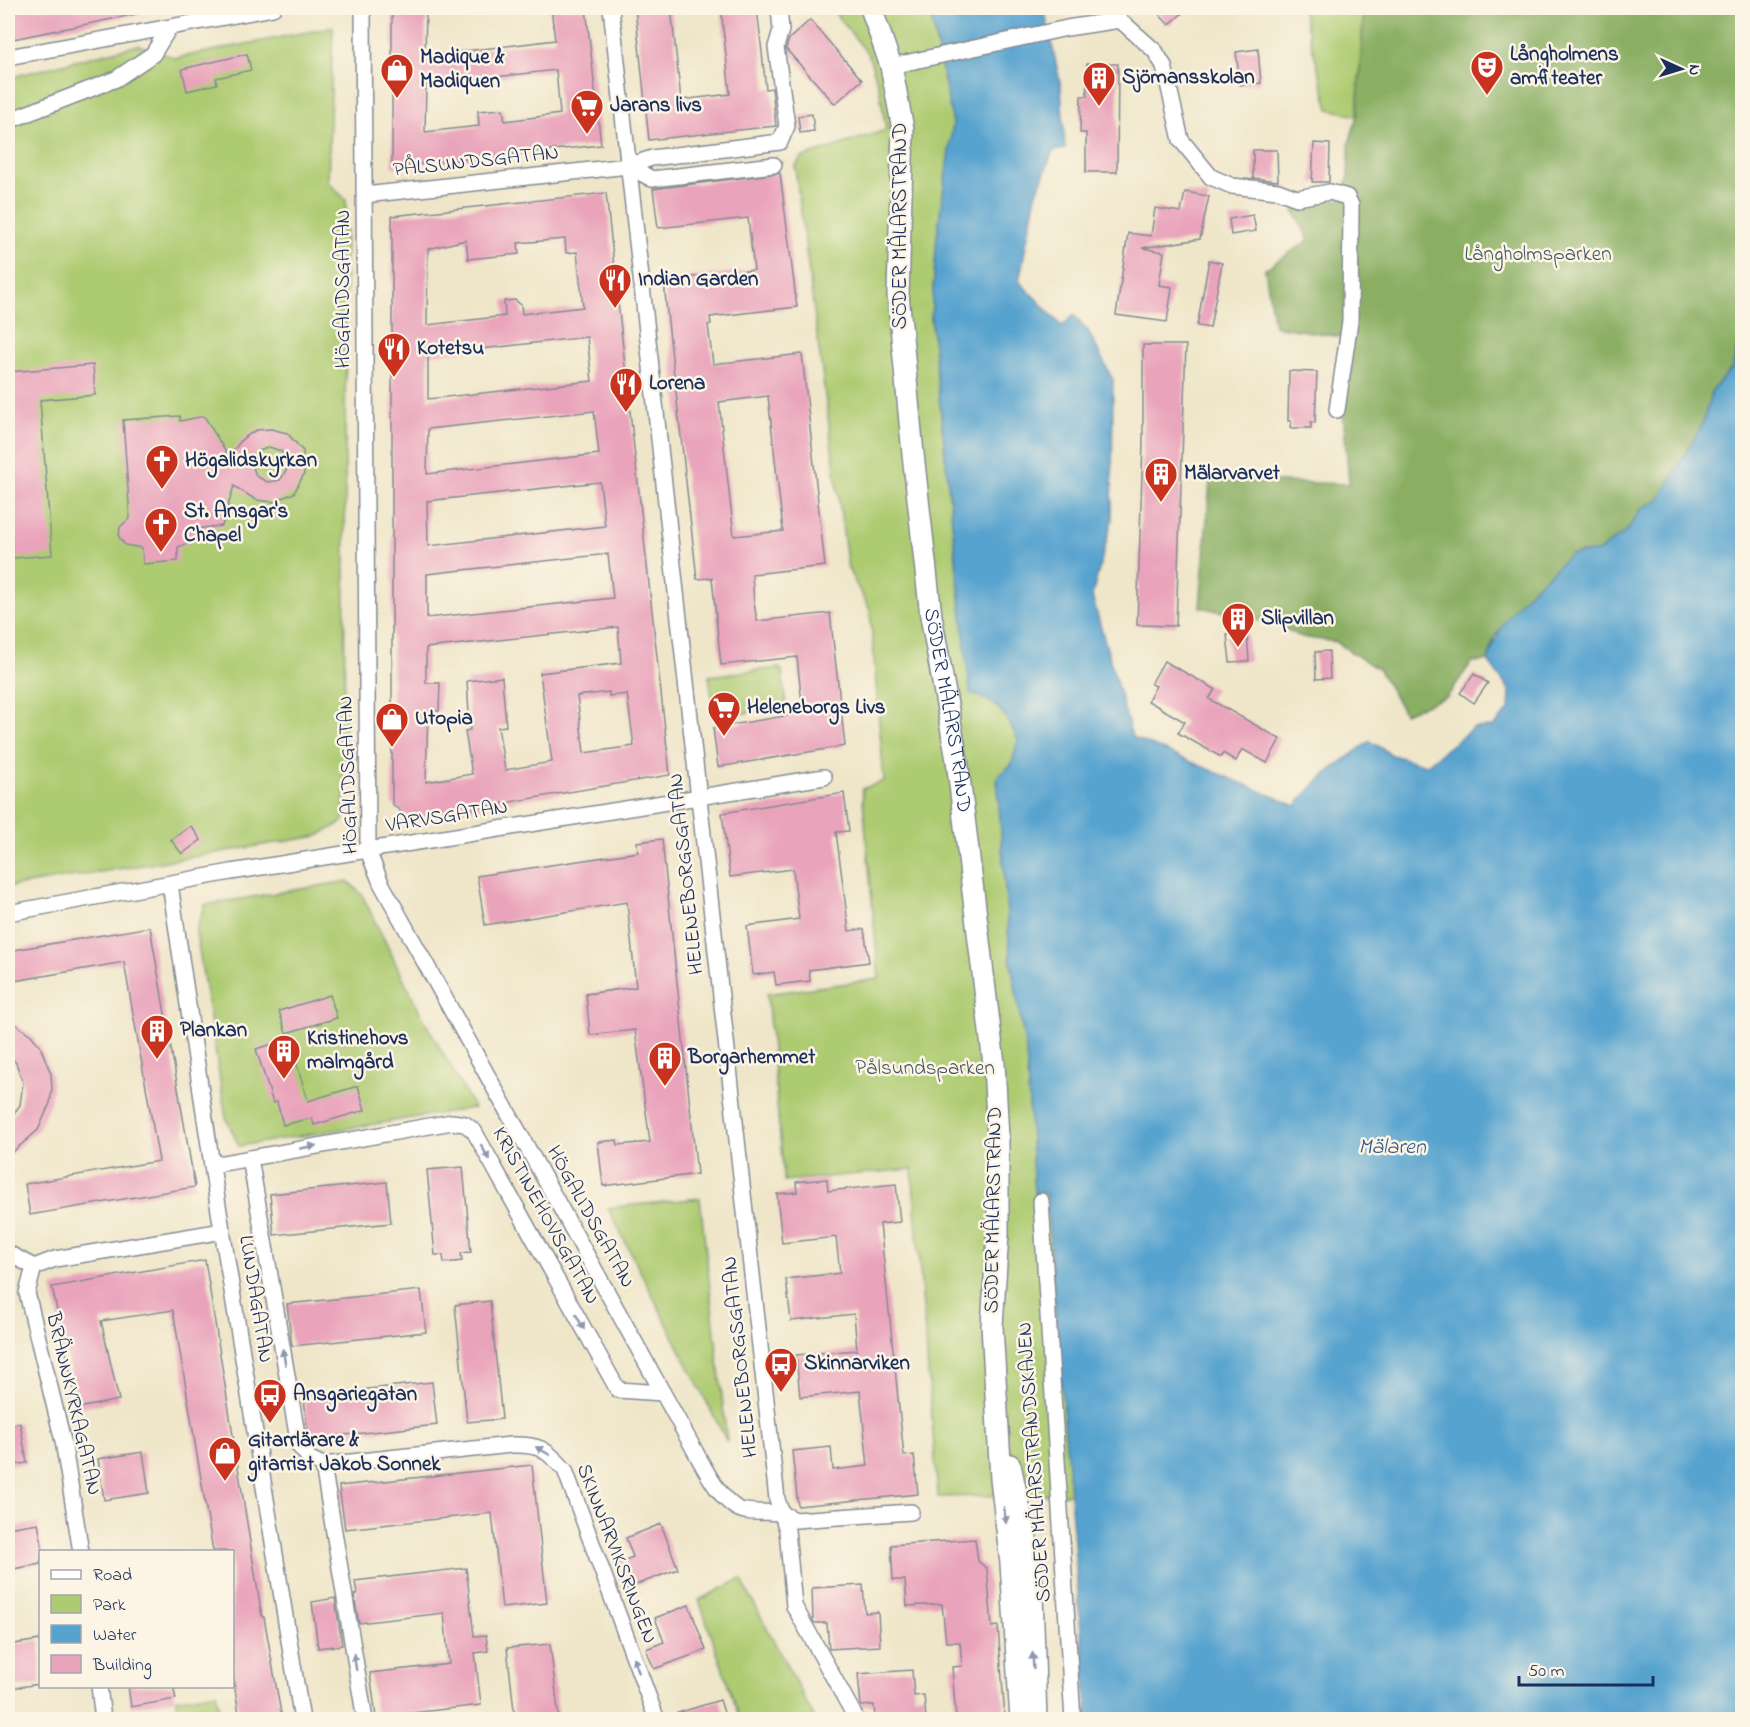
<svg xmlns="http://www.w3.org/2000/svg" width="1750" height="1727" viewBox="0 0 1750 1727" font-family="'Indie Flower',sans-serif">
  <style>
    .green { fill: #adcb71; stroke: #647d68; stroke-width: 1.5 }
    .forest { fill: #8aaf63; stroke: #526f60; stroke-width: 1.5 }
    .water { fill: #56a3cf; stroke: #386996; stroke-width: 1.5 }
    .building { fill: #e9a3bb; fill-rule: evenodd }
    .lines { fill: none; stroke-linecap: round; stroke-linejoin: round }
    .street-casing { stroke: #858a94; stroke-width: 18 }
    .secondary-casing { stroke: #858a94; stroke-width: 24 }
    .street { stroke: #fff; stroke-width: 15 }
    .secondary { stroke: #fff; stroke-width: 21 }
    .oneway { fill: #8d97ae }
    .labels { text-anchor: middle; dominant-baseline: central; stroke-width: 5; stroke-linejoin: round; paint-order: stroke }
    .poi-label { font-size: 21px; font-weight: bold; fill: #1b2f5e; stroke: #fcf5e5; text-anchor: start }
    .street-label { font-size: 21px; fill: #1b2f5e; stroke: #fcf5e5 }
    .park-label { font-size: 21px; fill: #405663; stroke: #fcf5e5 }
    .water-label { font-size: 22px; font-style: italic; fill: #305886; stroke: #fcf5e5 }
  </style>
  <rect width="100%" height="100%" fill="#fcf5e5"/>
  <filter id="ink" filterUnits="userSpaceOnUse"><feTurbulence type="fractalNoise" baseFrequency=".0167" numOctaves="2"/><feDisplacementMap in="SourceGraphic" scale="12" xChannelSelector="R" yChannelSelector="G"/><feConvolveMatrix kernelMatrix="1 2 1 2 8 2 1 2 1" color-interpolation-filters="sRGB"/></filter>
  <filter id="wash" filterUnits="userSpaceOnUse"><feTurbulence type="fractalNoise" baseFrequency=".008" numOctaves="4" result="noise"/><feDisplacementMap in="SourceGraphic" scale="24" xChannelSelector="R" yChannelSelector="G"/><feGaussianBlur stdDeviation="1.35" result="paint"/><feColorMatrix in="noise" values="0 0 0 0 0 0 0 0 0 0 0 0 0 0 0 0 0 1.4 0 .05"/><feComposite in="paint" operator="in"/></filter>
  <g filter="url(#wash)">
    <rect width="100%" height="100%" fill="#efe6c9"/>
    <!-- green -->
    <g class="green">
      <polygon points="826,8 929,8 953,123 937,236 931,318 961,611 988,699 1002,710 1018,740 1012,764 997,777 1010,956 1026,1050 1034,1193 1046,1192 1071,1494 938,1497 912,1169 784,1181 767,994 879,979 862,789 884,781 870,610 848,569 795,167 801,158 886,130 879,87 868,54 834,12"/>
      <polygon points="1302,8 1364,8 1357,116 1329,109"/>
      <polygon points="333,27 328,182 346,200 344,821 318,836 8,887 8,78 138,45 176,58"/>
      <polygon points="778,668 782,670 786,703 783,707 715,718 709,676"/>
      <polygon points="348,881 362,895 423,1018 474,1108 239,1146 226,1118 196,931 205,905"/>
      <polygon points="700,1198 727,1442 608,1208"/>
      <polygon points="741,1579 815,1719 740,1719 699,1600"/>
      <polygon points="216,1692 221,1719 133,1720 177,1712 176,1699"/>
    </g>
    <!-- forest -->
    <polygon class="forest" points="1364,8 1742,8 1742,334 1732,368 1713,389 1702,425 1659,500 1641,509 1627,531 1597,552 1571,554 1494,637 1488,661 1472,662 1447,697 1404,713 1379,670 1336,642 1301,637 1278,625 1200,607 1210,480 1349,484 1343,411 1342,337 1274,326 1265,269 1309,240 1294,211 1307,203 1341,199 1348,178 1349,144 1357,116"/>
    <!-- water -->
    <path class="water" d="M929 8H1044L1061 86 1065 149 1053 151 1036 195 1019 281 1062 326 1074 315 1088 331 1113 380 1112 520 1092 596 1132 737 1296 806C1315 779 1343 761 1370 741L1392 755 1426 765 1473 728 1493 727 1509 710 1510 691 1488 661C1501 610 1535 588 1571 554L1598 552 1627 531 1641 509 1659 500 1702 425 1713 389 1732 368 1742 334V1719H1088L1046 1193H1034L1026 1050 1010 956 997 777 1012 764 1018 740C1005 713 1000 703 970 693L931 318 937 236 953 123Z"/>
    <g id="blocks">
      <!-- building -->
      <g class="building">
        <polygon points="8,8 136,8 137,14 8,40"/>
        <path d="M392 8H426L425 56 555 40 551 8H586L601 145 392 167ZM556 70 560 114 505 121 503 109 478 111 479 126 425 132 426 85Z"/>
        <polygon points="635,8 671,8 681,100 730,94 721,8 757,8 766,89 772,88 776,126 649,140"/>
        <polygon points="1153,8 1188,8 1169,25"/>
        <polygon points="810,20 862,80 835,104 786,49 789,39"/>
        <polygon points="1258,49 1261,83 1240,85 1236,52"/>
        <polygon points="247,54 251,70 216,78 217,84 187,91 182,69"/>
        <polygon points="1087,64 1118,64 1117,172 1086,172 1086,133 1080,133 1081,96 1087,96"/>
        <polygon points="812,114 814,131 800,133 798,116"/>
        <polygon points="1314,143 1330,144 1329,182 1312,182"/>
        <polygon points="1253,150 1277,150 1278,181 1253,178"/>
        <path d="M780 173 797 307 710 317 711 324 708 325 713 364 802 354 825 566 752 574 754 603 757 621 830 613 845 746 718 767 713 728 803 713 797 657 721 665 712 578 697 579 666 304 664 280 754 270 748 218 658 228 653 189ZM768 396 783 531 734 536 719 402Z"/>
        <polygon points="1185,192 1209,196 1200,239 1142,248 1164,252 1159,285 1172,287 1167,322 1116,315 1128,233 1151,236 1155,208 1181,212"/>
        <path d="M606 193 670 775 410 819 392 804V216ZM565 239 566 253 577 252 583 307 522 314 521 305 515 300 504 301 505 316 427 325 428 249 466 240 468 259 519 254 518 243ZM587 337 592 381 428 399V355ZM594 411 599 454 427 474 428 429ZM600 482 605 526 428 546 427 501ZM608 554 613 598 427 618V574ZM618 627 621 663 540 673 552 762 505 770 498 727 506 726 502 677 467 681 470 730 465 731 472 774 426 782 428 711H439L440 683H426V648ZM609 692V696L627 694 634 746 584 753 577 696Z"/>
        <polygon points="1253,215 1256,231 1231,235 1229,219"/>
        <polygon points="1209,260 1222,263 1210,328 1197,326"/>
        <polygon points="1143,345 1186,345 1176,626 1137,625 1143,443"/>
        <polygon points="93,365 95,395 40,400 52,555 13,558 8,487 8,427 11,426 8,372"/>
        <polygon points="1289,371 1317,372 1315,423 1311,422 1311,428 1290,428 1291,421 1288,421"/>
        <path d="M180 416V421L204 416 229 457 242 439 256 430 271 429 287 433 303 451 304 474 294 493 273 502 256 500 234 486 222 526 202 528 194 541 178 547V561L143 564 142 548 125 545 119 537 120 527 130 518 123 420ZM269 447 281 451 287 463V469L280 480 267 482 256 476 252 464 257 452Z"/>
        <polygon points="1247,633 1249,661 1230,662 1227,635"/>
        <polygon points="1329,651 1330,678 1316,679 1315,652"/>
        <polygon points="1164,661 1215,689 1209,699 1280,739 1267,763 1242,749 1236,761 1223,753 1221,757 1178,733 1185,722 1148,701 1156,686 1151,684"/>
        <polygon points="1474,674 1488,683 1474,703 1460,693"/>
        <polygon points="844,793 849,831 836,832 849,931 864,929 869,962 809,970 810,981 776,985 774,972 753,975 747,926 799,919 793,869 730,877 722,813"/>
        <polygon points="191,826 201,840 182,854 171,840"/>
        <polygon points="662,839 697,1174 603,1186 598,1142 617,1140 618,1145 650,1142 635,1030 590,1035 586,994 636,987 627,902 485,925 477,876 638,852 637,842"/>
        <polygon points="150,927 195,1187 30,1215 25,1184 159,1161 124,962 8,982 8,951"/>
        <polygon points="330,995 337,1018 286,1033 279,1011"/>
        <polygon points="8,1019 31,1035 40,1046 51,1074 52,1088 50,1103 38,1130 8,1156 8,1122 20,1105 23,1083 16,1063 8,1054"/>
        <polygon points="289,1039 308,1101 358,1086 365,1110 314,1125 312,1118 283,1125 277,1102 273,1103 256,1049"/>
        <polygon points="463,1167 471,1252 461,1253 462,1261 444,1263 443,1255 435,1255 427,1170"/>
        <polygon points="827,1179 828,1191 896,1184 900,1222 880,1224 904,1456 914,1455 918,1494 798,1506 792,1451 831,1447 833,1470 868,1466 860,1391 800,1397 796,1355 857,1350 854,1314 791,1321 786,1279 840,1273 836,1237 782,1243 777,1194 797,1192 796,1182"/>
        <polygon points="387,1182 391,1223 274,1235 270,1194"/>
        <polygon points="205,1260 262,1617 264,1617 282,1719 240,1719 232,1672 232,1551 213,1551 173,1310 101,1321 119,1400 78,1408 52,1287"/>
        <polygon points="421,1290 426,1332 292,1346 287,1304"/>
        <polygon points="490,1301 502,1419 467,1422 455,1305"/>
        <polygon points="432,1382 437,1425 308,1439 304,1396"/>
        <polygon points="20,1423 27,1463 8,1466 8,1425"/>
        <polygon points="143,1452 149,1493 104,1500 98,1459"/>
        <polygon points="532,1465 547,1603 502,1608 492,1513 345,1529 339,1486"/>
        <polygon points="38,1523 43,1551 40,1564 8,1570 8,1528"/>
        <polygon points="661,1524 678,1569 625,1589 615,1564 633,1557 626,1538"/>
        <polygon points="975,1539 978,1561 987,1569 992,1627 998,1626 1005,1719 956,1719 952,1667 962,1666 960,1642 946,1642 942,1604 907,1606 905,1580 893,1580 891,1545"/>
        <polygon points="466,1568 474,1636 486,1635 488,1651 475,1653 481,1705 376,1717 370,1673 449,1664 444,1613 359,1623 354,1595 357,1594 355,1581"/>
        <polygon points="863,1585 865,1613 878,1612 880,1646 829,1649 827,1623 815,1623 813,1621 812,1588"/>
        <polygon points="335,1598 342,1645 318,1648 312,1602"/>
        <polygon points="689,1605 706,1650 654,1669 646,1649 664,1642 655,1618"/>
        <polygon points="40,1640 40,1684 12,1688 8,1645"/>
        <polygon points="550,1644 559,1719 515,1719 507,1648"/>
        <polygon points="912,1670 914,1696 924,1695 926,1719 875,1719 874,1705 861,1706 858,1674"/>
        <polygon points="128,1686 173,1686 176,1699 131,1707"/>
        <polygon points="720,1700 726,1719 669,1719 668,1716"/>
      </g>
    </g>
  </g>
  <g filter="url(#ink)">
    <use href="#blocks" fill-opacity="0" stroke="#858a94" stroke-width="1.5"/>
    <g class="lines">
      <defs>
        <g id="street">
          <path d="M363 8 368 851 381 883 690 1442C701 1461 722 1508 745 1511 767 1515 772 1507 795 1520L911 1512"/>
          <polyline points="611,8 777,1499 787,1530 794,1606 857,1720"/>
          <polyline points="8,57 273,8"/>
          <polyline points="891,66 1067,28 1120,20 1155,51 1164,66 1181,140 1211,177 1232,186 1278,191 1297,198 1330,192 1347,197 1351,205 1350,321 1337,410"/>
          <polyline points="8,121 116,79 153,54 169,28"/>
          <polyline points="628,166 652,179 774,165"/>
          <polyline points="365,195 628,166 652,158 780,142 787,126 776,47 781,30 779,8"/>
          <polyline points="170,884 217,1199 302,1720"/>
          <polyline points="8,913 231,872 824,777"/>
          <polyline points="250,1158 299,1446 310,1459 323,1465"/>
          <polyline points="212,1165 452,1122 465,1124 474,1131 618,1390 663,1393"/>
          <polyline points="1041,1201 1073,1720"/>
          <polyline points="8,1253 34,1267"/>
          <polyline points="34,1267 27,1293 63,1441 81,1552"/>
          <polyline points="34,1267 55,1259 223,1231"/>
          <path d="M323 1465 511 1445C540 1444 546 1449 565 1470L657 1720"/>
          <polyline points="323,1465 365,1720"/>
          <polyline points="99,1686 103,1720"/>
        </g>
        <g id="secondary">
          <path id="s1" d="M871 8 891 66 903 129 898 294 913 454 931 616 957 760 994 1064 998 1138V1233L992 1326 1001 1479 1011 1563 1021 1720"/>
          <polyline points="1010,1465 1031,1562 1036,1720"/>
        </g>
      </defs>
      <!-- street casing -->
      <use href="#street" class="street-casing"/>
      <!-- secondary casing -->
      <use href="#secondary" class="secondary-casing"/>
      <!-- street -->
      <use href="#street" class="street"/>
      <!-- secondary -->
      <use href="#secondary" class="secondary"/>
    </g>
    <!-- one-way arrows -->
    <defs><path id="oneway-solid" d="M-6-.8H1V-3.2L6.5 0L1 3.2V.8H-6Z" transform="scale(1.5)"/></defs>
    <g class="oneway">
      <use href="#oneway-solid" transform="translate(308 1147) rotate(-11)"/>
      <use href="#oneway-solid" transform="translate(485 1152) rotate(61)"/>
      <use href="#oneway-solid" transform="translate(580 1322) rotate(61)"/>
      <use href="#oneway-solid" transform="translate(284 1357) rotate(-100)"/>
      <use href="#oneway-solid" transform="translate(543 1451) rotate(-150)"/>
      <use href="#oneway-solid" transform="translate(1005 1515) rotate(83)"/>
      <use href="#oneway-solid" transform="translate(1033 1661) rotate(-93)"/>
      <use href="#oneway-solid" transform="translate(355 1662) rotate(-99)"/>
      <use href="#oneway-solid" transform="translate(636 1665) rotate(-110)"/>
    </g>
  </g>
  <!-- icons -->
  <defs>
    <symbol id="theatre-pin" viewBox="-11 -11 22 30"><path d="M0 17L-7.5 6A9.5 9.5 0 1 1 7.5 6Z" fill="#c8321e" stroke="#fcf5e5"/><path d="M-5-5.5Q0-4 5-5.5V0Q5 5 0 6Q-5 5-5 0ZM-3.3-2.5H-1v1.5H-3.3ZM1-2.5H3.3v1.5H1ZM-2.8 1Q0 5.5 2.8 1Z" fill="#fff"/></symbol>
    <symbol id="shop-pin" viewBox="-11 -11 22 30"><path d="M0 17L-7.5 6A9.5 9.5 0 1 1 7.5 6Z" fill="#c8321e" stroke="#fcf5e5"/><path d="M-5-2.5h2.3a2.7 3.5 0 0 1 5.4 0H5L5.5 6h-11ZM-1.5-2.5h3a1.5 2.3 0 0 0-3 0Z" fill="#fff"/></symbol>
    <symbol id="building-pin" viewBox="-11 -11 22 30"><path d="M0 17L-7.5 6A9.5 9.5 0 1 1 7.5 6Z" fill="#c8321e" stroke="#fcf5e5"/><path d="M-4-6H4V6H1V3H-1V6H-4ZM-2.5-4.3h1.7v1.8h-1.7ZM.8-4.3h1.7v1.8H.8ZM-2.5-1h1.7V.8h-1.7ZM.8-1h1.7V.8H.8Z" fill="#fff"/></symbol>
    <symbol id="supermarket-pin" viewBox="-11 -11 22 30"><path d="M0 17L-7.5 6A9.5 9.5 0 1 1 7.5 6Z" fill="#c8321e" stroke="#fcf5e5"/><path d="M-6-5.5h2.5l.6 2H6L4.5 2H-2.5L-4.4-4H-6ZM-1.5 3.2a1.3 1.3 0 1 0 .1 0ZM3 3.2a1.3 1.3 0 1 0 .1 0Z" fill="#fff"/></symbol>
    <symbol id="restaurant-pin" viewBox="-11 -11 22 30"><path d="M0 17L-7.5 6A9.5 9.5 0 1 1 7.5 6Z" fill="#c8321e" stroke="#fcf5e5"/><path d="M-5-6h1v4h1v-4h1v4h1v-4h1v5L-1.5 .5V6h-2V.5L-5-1ZM5-6V6H3V1.5H1.5Q1.5-4 5-6Z" fill="#fff"/></symbol>
    <symbol id="church-pin" viewBox="-11 -11 22 30"><path d="M0 17L-7.5 6A9.5 9.5 0 1 1 7.5 6Z" fill="#c8321e" stroke="#fcf5e5"/><path d="M-1.2-6h2.4v3.5h3.3v2.4h-3.3V6h-2.4V-.1h-3.3v-2.4h3.3Z" fill="#fff"/></symbol>
    <symbol id="bus-pin" viewBox="-11 -11 22 30"><path d="M0 17L-7.5 6A9.5 9.5 0 1 1 7.5 6Z" fill="#c8321e" stroke="#fcf5e5"/><path d="M-5-6H5V4H4V6H2V4H-2V6H-4V4H-5ZM-3.5-4V0h7V-4ZM-3.5 1.2v1.5H-2V1.2ZM2 1.2v1.5H3.5V1.2Z" fill="#fff"/></symbol>
  </defs>
  <g fill-rule="evenodd">
    <use href="#theatre-pin" x="1468" y="48" width="38" height="52"/>
    <use href="#shop-pin" x="378" y="51" width="38" height="52"/>
    <use href="#building-pin" x="1080" y="59" width="38" height="52"/>
    <use href="#supermarket-pin" x="568" y="87" width="38" height="52"/>
    <use href="#restaurant-pin" x="596" y="261" width="38" height="52"/>
    <use href="#restaurant-pin" x="375" y="330" width="38" height="52"/>
    <use href="#restaurant-pin" x="607" y="365" width="38" height="52"/>
    <use href="#church-pin" x="143" y="442" width="38" height="52"/>
    <use href="#building-pin" x="1142" y="455" width="38" height="52"/>
    <use href="#church-pin" x="142" y="505" width="38" height="52"/>
    <use href="#building-pin" x="1219" y="600" width="38" height="52"/>
    <use href="#supermarket-pin" x="705" y="689" width="38" height="52"/>
    <use href="#shop-pin" x="373" y="700" width="38" height="52"/>
    <use href="#building-pin" x="138" y="1012" width="38" height="52"/>
    <use href="#building-pin" x="265" y="1032" width="38" height="52"/>
    <use href="#building-pin" x="646" y="1039" width="38" height="52"/>
    <use href="#bus-pin" x="762" y="1345" width="38" height="52"/>
    <use href="#bus-pin" x="251" y="1376" width="38" height="52"/>
    <use href="#shop-pin" x="206" y="1434" width="38" height="52"/>
  </g>
  <g class="labels">
    <!-- poi labels -->
    <g class="poi-label">
      <text x="1510" y="55">Långholmens<tspan x="1510" dy="24">amfiteater</tspan></text>
      <text x="420" y="58">Madique &amp;<tspan x="420" dy="24">Madiquen</tspan></text>
      <text x="1122" y="78">Sjömansskolan</text>
      <text x="610" y="106">Jarans livs</text>
      <text x="638" y="280">Indian Garden</text>
      <text x="417" y="349">Kotetsu</text>
      <text x="649" y="384">Lorena</text>
      <text x="185" y="461">Högalidskyrkan</text>
      <text x="1184" y="474">Mälarvarvet</text>
      <text x="184" y="512">St. Ansgar's<tspan x="184" dy="24">Chapel</tspan></text>
      <text x="1261" y="619">Slipvillan</text>
      <text x="747" y="708">Heleneborgs Livs</text>
      <text x="415" y="719">Utopia</text>
      <text x="180" y="1031">Plankan</text>
      <text x="307" y="1039">Kristinehovs<tspan x="307" dy="24">malmgård</tspan></text>
      <text x="688" y="1058">Borgarhemmet</text>
      <text x="804" y="1364">Skinnarviken</text>
      <text x="293" y="1395">Ansgariegatan</text>
      <text x="248" y="1441">Gitarrlärare &amp;<tspan x="248" dy="24">gitarrist Jakob Sonnek</tspan></text>
    </g>
    <!-- street labels -->
    <g class="street-label">
      <text transform="translate(476 162) rotate(-6)">PÅLSUNDSGATAN</text>
      <text transform="translate(901 226) rotate(-90)">SÖDER MÄLARSTRAND</text>
      <text transform="translate(344 289) rotate(-90)">HÖGALIDSGATAN</text>
      <text stroke="none"><textPath href="#s1" startOffset="710">SÖDER MÄLARSTRAND</textPath></text>
      <text transform="translate(349 775) rotate(-92)">HÖGALIDSGATAN</text>
      <text transform="translate(447 817) rotate(-9)">VARVSGATAN</text>
      <text transform="translate(687 874) rotate(-96)">HELENEBORGSGATAN</text>
      <text transform="translate(994 1210) rotate(-89)">SÖDER MÄLARSTRAND</text>
      <text transform="translate(545 1216) rotate(61)">KRISTINEHOVSGATAN</text>
      <text transform="translate(590 1217) rotate(61)">HÖGALIDSGATAN</text>
      <text transform="translate(255 1299) rotate(81)">LUNDAGATAN</text>
      <text transform="translate(741 1357) rotate(-96)">HELENEBORGSGATAN</text>
      <text transform="translate(73 1404) rotate(77)">BRÄNNKYRKAGATAN</text>
      <text transform="translate(1035 1462) rotate(-94)">SÖDER MÄLARSTRANDSKAJEN</text>
      <text transform="translate(616 1554) rotate(69)">SKINNARVIKSRINGEN</text>
    </g>
    <!-- park labels -->
    <g class="park-label">
      <text x="1538" y="255">Långholmsparken</text>
      <text x="925" y="1069">Pålsundsparken</text>
    </g>
    <!-- water labels -->
    <g class="water-label">
      <text x="1392" y="1148">Mälaren</text>
    </g>
  </g>
  <!-- margin -->
  <rect width="1750" height="1727" fill="none" stroke="#fcf5e5" stroke-width="30"/>
  <!-- legend -->
  <rect x="39" y="1550" width="195" height="138" fill="#fcf5e5" stroke="#a2a6af" stroke-width="1.5"/>
  <rect x="51" y="1570" width="30" height="9" fill="#ffffff" stroke="#a2a6af" stroke-width="1.5"/>
  <text x="93" y="1580" font-size="18" fill="#1b2f5e">Road</text>
  <rect x="51" y="1595" width="30" height="18" fill="#adcb71" stroke="#a2a6af" stroke-width="1.5"/>
  <text x="93" y="1610" font-size="18" fill="#1b2f5e">Park</text>
  <rect x="51" y="1625" width="30" height="18" fill="#56a3cf" stroke="#a2a6af" stroke-width="1.5"/>
  <text x="93" y="1640" font-size="18" fill="#1b2f5e">Water</text>
  <rect x="51" y="1655" width="30" height="18" fill="#e9a3bb" stroke="#a2a6af" stroke-width="1.5"/>
  <text x="93" y="1670" font-size="18" fill="#1b2f5e">Building</text>
  <!-- north arrow -->
  <g transform="translate(1681 69) rotate(94)" stroke="#fcf5e5" stroke-width="4.5" paint-order="stroke">
  <path d="M0-4.5L10 22L0 15L-10 22Z" fill="#1b2f5e"/>
  <text y="-9" font-size="16" font-weight="bold" text-anchor="middle" fill="#1b2f5e">N</text>
  </g>
  <!-- scale -->
  <path d="M1519 1676v9h134v-9" fill="none" stroke="#1b2f5e" stroke-width="3"/>
  <text x="1528" y="1676" font-size="18" fill="#1b2f5e" stroke="#fcf5e5" stroke-width="4.5" paint-order="stroke">50 m</text>
</svg>
